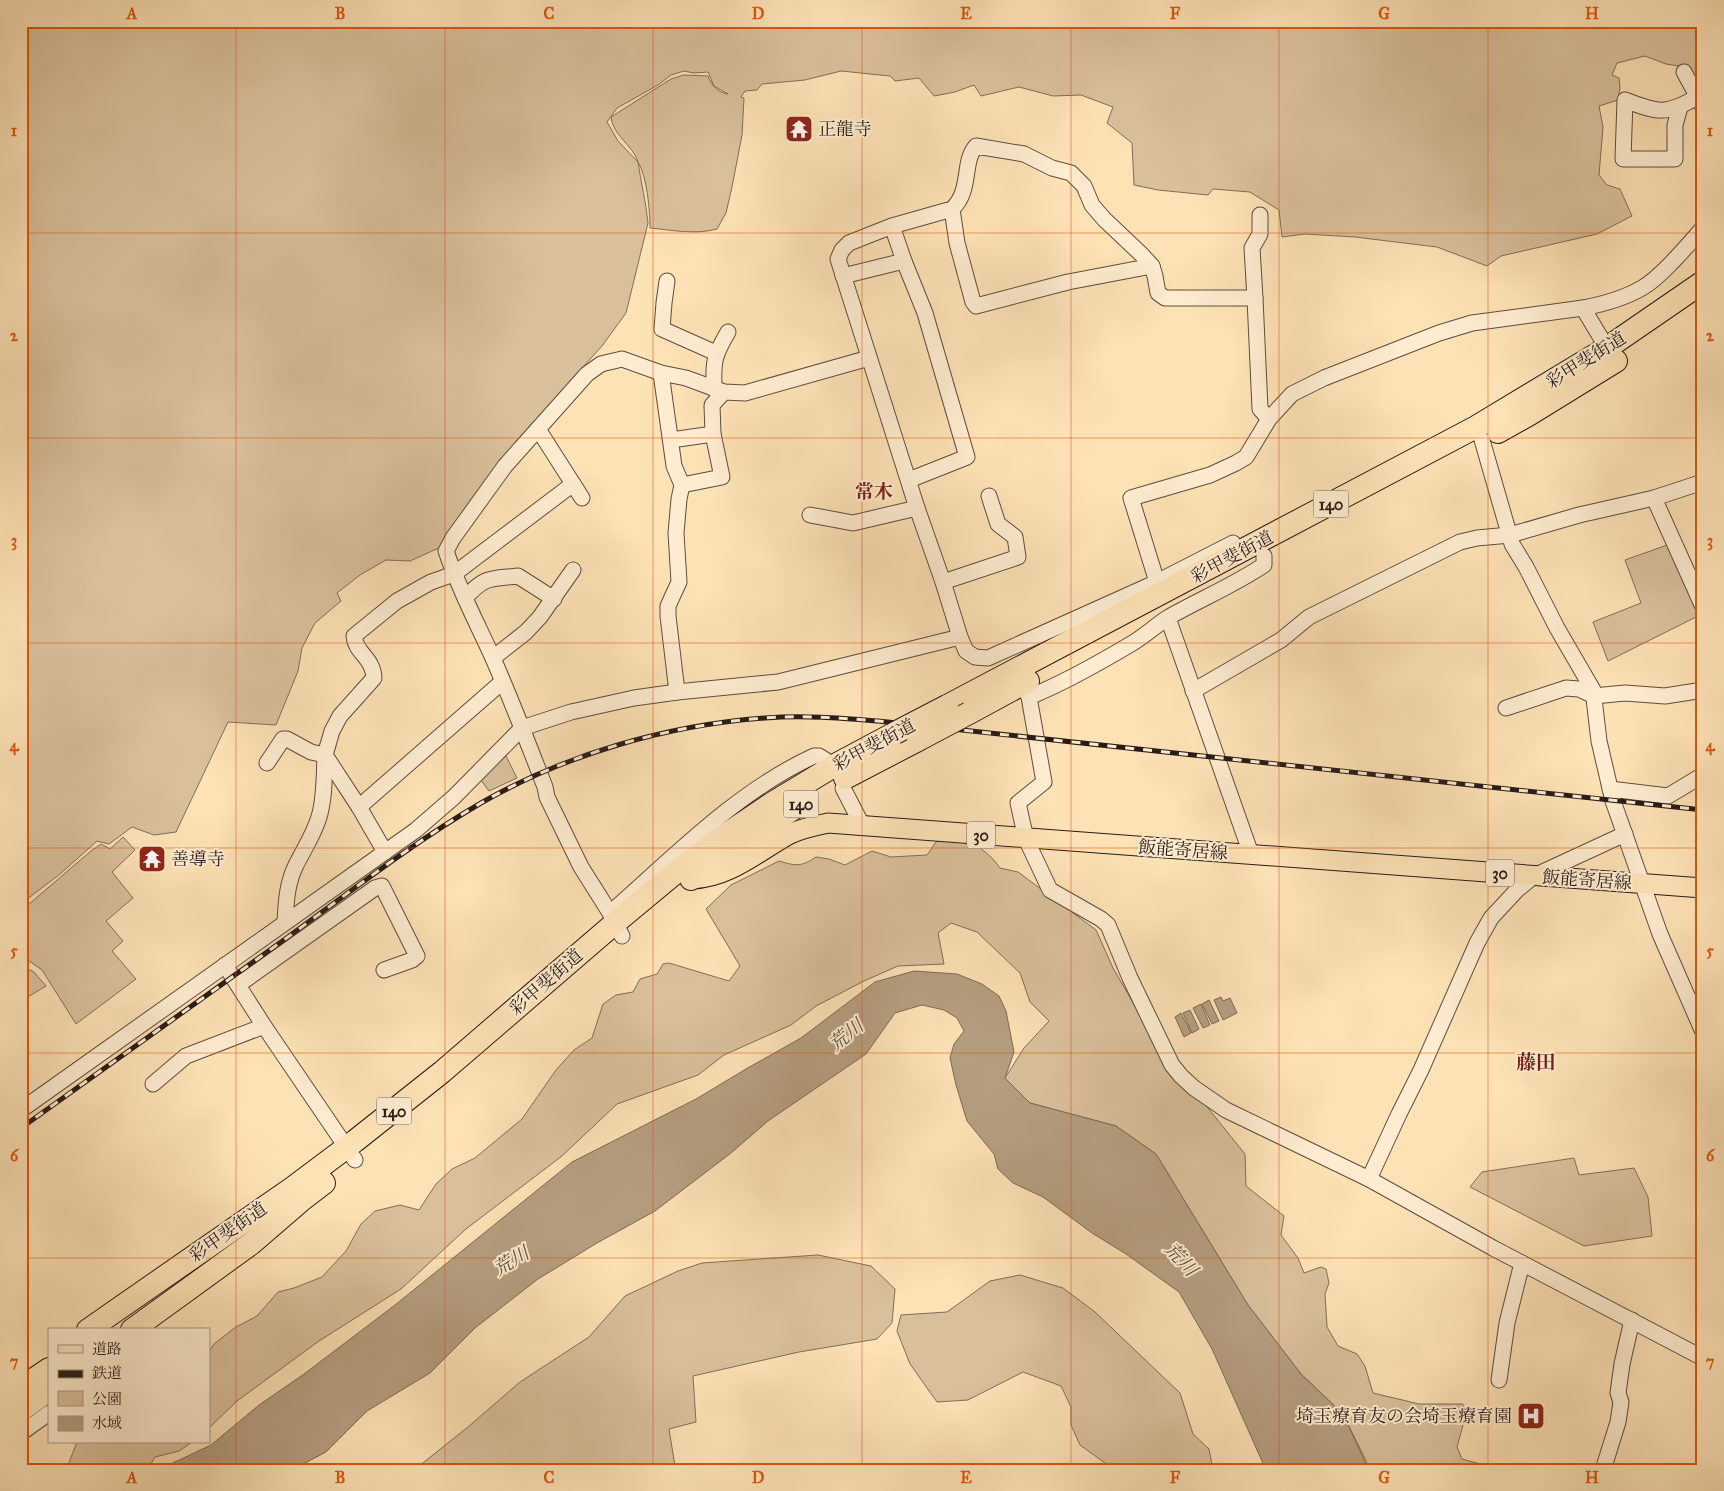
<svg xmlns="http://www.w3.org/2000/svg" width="1724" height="1491" viewBox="0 0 1724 1491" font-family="'IM FELL Great Primer','Noto Serif JP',serif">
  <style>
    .green { fill: #d9c09b; stroke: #806e58; fill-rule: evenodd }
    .water { fill: #b59e80; stroke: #7d6a56 }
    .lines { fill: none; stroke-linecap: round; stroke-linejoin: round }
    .minor-casing { stroke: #5d4d3e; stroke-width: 17 }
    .major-casing { stroke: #281b16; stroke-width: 21 }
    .highway-casing { stroke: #281b16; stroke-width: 24 }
    .minor { stroke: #feecd0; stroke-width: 15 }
    .major { stroke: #fde2b6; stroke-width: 19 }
    .highway { stroke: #fde2b6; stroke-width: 22 }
    .rail-casing { stroke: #281b16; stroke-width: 5 }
    .rail { stroke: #feecd0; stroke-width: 3; stroke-dasharray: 9; stroke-linecap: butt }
    .highway-bridge-casing { stroke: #281b16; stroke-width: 24; stroke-linecap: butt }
    .highway-bridge { stroke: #fde2b6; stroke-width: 22 }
    .grid { fill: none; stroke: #de560c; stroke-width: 1; stroke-opacity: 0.55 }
    .labels { text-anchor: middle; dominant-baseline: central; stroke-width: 4; stroke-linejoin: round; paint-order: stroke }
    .shield { fill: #feecd0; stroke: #685a4e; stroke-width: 1 }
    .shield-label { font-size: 16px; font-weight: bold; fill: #281b16 }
    .poi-label { font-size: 18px; fill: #281b16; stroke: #feecd0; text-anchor: start }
    .street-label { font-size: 18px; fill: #281b16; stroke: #feecd0 }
    .neighbourhood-label { font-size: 19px; font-weight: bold; fill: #7a1f14; stroke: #feecd0 }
    .water-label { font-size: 19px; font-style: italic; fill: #604f40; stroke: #feecd0 }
    .quarter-label { font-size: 20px; font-weight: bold; fill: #7a1f14; stroke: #feecd0 }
    .neatline { fill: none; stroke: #de560c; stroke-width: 2 }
    .grid-label { font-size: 16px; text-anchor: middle; font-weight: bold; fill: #de560c }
  </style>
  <rect width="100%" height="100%" fill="#fde2b6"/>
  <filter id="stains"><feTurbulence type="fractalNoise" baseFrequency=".004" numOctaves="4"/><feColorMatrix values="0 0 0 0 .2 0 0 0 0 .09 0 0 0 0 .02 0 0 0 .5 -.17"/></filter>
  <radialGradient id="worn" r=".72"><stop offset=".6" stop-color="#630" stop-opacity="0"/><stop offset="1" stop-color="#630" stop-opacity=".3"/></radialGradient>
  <!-- green -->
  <g class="green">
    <path d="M21 21H1703V96L1686 67 1666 64 1645 56 1617 63 1612 75 1619 78 1620 88 1618 100 1599 106 1603 127 1599 175 1607 185 1620 189 1632 216 1597 234 1501 256 1487 266 1437 247 1355 237 1305 234 1282 237 1279 210 1250 192 1213 189 1208 195 1158 190 1134 185 1132 143 1107 123 1113 107 1081 95 1053 96 1019 87 981 96 974 85 955 92 934 96 919 78 895 81 890 76 841 71 805 80 762 84 757 90 745 91 741 97 744 98 742 135 732 187 726 213 717 229C696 235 671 230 650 228 650 210 647 177 638 162 641 183 646 202 648 223L626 313 602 346 517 440 441 547 410 561 386 560 360 575 337 593 341 601 315 623 302 648 298 671 276 725 228 722 176 832 154 835 132 827 109 844 97 841 60 874 26 900 21 907ZM684 71 694 73 708 72 714 86 728 94C718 93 711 85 708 76L684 75 671 79 611 117C613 136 633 145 638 162L618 141 607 122 617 108 658 85 671 75Z"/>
    <polygon points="1670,544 1702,614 1608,661 1593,622 1641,603 1625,560"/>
    <polygon points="506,756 517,778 489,791 480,779 499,759"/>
    <path d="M947 836C969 840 987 849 1000 868L1018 872 1096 930 1113 968 1158 1046 1245 1154 1246 1186 1284 1216 1281 1235 1298 1258 1304 1273 1321 1267 1326 1269 1329 1283 1325 1294 1327 1327 1338 1346 1357 1354 1365 1366 1373 1393 1419 1404H1463V1425L1457 1447 1462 1459 1484 1465V1470H1372L1369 1467 1343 1414 1301 1374 1248 1305 1156 1154 1116 1126 1030 1103 1005 1078 1024 1048 1049 1021 1030 1002 1020 973 977 932 951 923 938 933 944 964 898 966 864 981 816 1006 791 1025 724 1055 698 1075 617 1104 562 1156 466 1229 401 1289 319 1341 237 1401 209 1428V1352L214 1344 236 1327 257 1316 278 1292 294 1288 322 1277 346 1251 361 1224 375 1211 400 1205 419 1210 436 1184 452 1169 475 1158 522 1119 556 1070 574 1050 592 1038 603 1004 616 995 633 992 640 979 657 974 663 964 669 963 729 981 740 966 706 909 731 885 779 861C796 866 801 867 816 857L829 859 845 865 872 851 891 857 927 855 936 842Z"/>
    <polygon points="123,837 135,850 112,872 133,898 106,921 123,941 112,951 136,979 76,1024 42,970 21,955 21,911 91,851 101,844 110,849"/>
    <polygon points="21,966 34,972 46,986 21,1001"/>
    <polygon points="1574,1158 1579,1175 1634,1168 1648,1197 1652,1236 1584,1246 1470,1187 1482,1172"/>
    <polygon points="818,1255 871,1266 895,1289 892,1323 877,1339 799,1352 693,1376 696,1422 669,1429 675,1466 657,1470 414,1470 468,1427 520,1382 589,1337 625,1296 678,1271 702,1263"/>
    <polygon points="1020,1275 1063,1288 1095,1312 1180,1393 1193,1434 1209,1449 1213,1470 1112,1470 1112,1468 1080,1445 1071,1425 1071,1407 1061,1386 1023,1372 968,1400 937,1402 910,1364 897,1331 901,1315 947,1312 990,1281"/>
    <polygon points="77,1442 192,1442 179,1451 155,1457 147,1470 66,1470"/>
  </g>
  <!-- water -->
  <g class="water">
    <polygon points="914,971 957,974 982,984 999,996 1006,1011 1014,1052 1005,1078 1030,1103 1116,1126 1156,1154 1248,1305 1301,1374 1343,1414 1369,1470 1266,1470 1212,1349 1179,1292 1126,1254 1092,1233 1043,1197 1013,1183 998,1169 994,1154 967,1121 956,1085 950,1058 954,1044 964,1031 957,1018 944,1010 922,1005 895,1013 866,1054 768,1121 731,1153 655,1211 597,1243 538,1279 475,1328 430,1373 367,1411 326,1452 292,1470 158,1470 211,1445 259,1405 304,1374 395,1305 572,1162 696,1099 746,1069 801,1038 875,982"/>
    <polygon points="1221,997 1223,1001 1230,998 1237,1013 1223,1020 1214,1000"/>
    <polygon points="1209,1000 1219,1021 1212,1024 1202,1004"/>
    <polygon points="1201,1004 1210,1025 1203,1028 1193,1008"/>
    <polygon points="1190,1010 1199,1029 1192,1033 1183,1013"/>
    <polygon points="1181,1013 1191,1033 1184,1037 1175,1017"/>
  </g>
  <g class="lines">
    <defs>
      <g id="minor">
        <polyline points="1684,72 1703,107"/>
        <path d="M1680 107 1675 125V159H1623L1625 100C1658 113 1666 115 1697 97"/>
        <polyline points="952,209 957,243 973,302 976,306 1068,282 1152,266"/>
        <polyline points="904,261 925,313 967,457 909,480"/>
        <polyline points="843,276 904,261 892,226"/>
        <polyline points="667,281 664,303 662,329 716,353"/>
        <polyline points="1255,298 1252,248 1260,234 1260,215"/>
        <polyline points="1583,308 1607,348"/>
        <polyline points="661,373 674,466 682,485 679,499 676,533 679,582 668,606 668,616 677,692"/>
        <path d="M714 389C713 361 714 356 728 332"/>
        <path d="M1269 419 1260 409 1255 298H1165L1158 293 1155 276 1152 266 1142 255 1104 219 1092 205 1084 186 1071 173 1052 168 1024 154 976 146C962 161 972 191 952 209L892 226 849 243 842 250 838 259 917 508 943 582 960 637 966 651 975 657 988 658 1157 582 1131 498 1210 475 1236 463 1246 457 1269 419 1292 394 1324 378 1439 333 1472 323 1583 308C1604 304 1623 299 1642 288 1661 277 1687 246 1703 228"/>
        <polyline points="538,429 582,498"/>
        <polyline points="671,440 713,434"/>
        <polyline points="1482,440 1512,544 1526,567 1557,628 1593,690 1599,741 1613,801 1660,934 1703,1032"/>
        <polyline points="682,485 722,477 713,434 712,405 724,392"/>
        <polyline points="1654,498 1703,607"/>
        <polyline points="810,515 853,523 917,508"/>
        <polyline points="943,582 1018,557 1015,537 998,524 989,496"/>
        <polyline points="1157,582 1233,543"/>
        <path d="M465 598C485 576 490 579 518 576L554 599"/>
        <polyline points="1168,618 1251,854"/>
        <polyline points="493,658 526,632 540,617 573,570"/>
        <polyline points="1026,691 1029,697 1044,782 1018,803 1026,839 1050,890 1101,919 1108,925 1130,978 1172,1065 1181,1076 1194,1088 1226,1110 1369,1179 1493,1248 1703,1358"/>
        <polyline points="1193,691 1281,640 1309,617 1460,542 1477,538 1510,535 1579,515 1654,498 1703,482"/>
        <path d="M1029 697C1064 683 1099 663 1131 644 1145 636 1156 625 1169 617 1201 599 1234 585 1264 565V556"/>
        <polyline points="1506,708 1566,688 1579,689 1594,696 1625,693 1665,696 1703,690"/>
        <path d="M267 763 283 739H287L311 752 325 755C324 776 325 797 319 817 314 834 304 849 296 865 287 883 286 902 285 922"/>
        <polyline points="843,788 862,825"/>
        <polyline points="1610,789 1668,796 1703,775"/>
        <polyline points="359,807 502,682"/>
        <polyline points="385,852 416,830 454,797 522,728 571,712 634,698 677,692 778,682 960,637"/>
        <path d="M610 913C674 857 736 792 814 756H819L827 761"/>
        <path d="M622 936 610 913 581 867 547 797 545 787C528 743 511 699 492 656 476 621 458 587 446 551L453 538 505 466 587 374 601 364 622 359 661 373 686 378 724 392 745 393 869 358"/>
        <polyline points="225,965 264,1026 355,1160"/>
        <polyline points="238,985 375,888 382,886 417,956 412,960 384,970"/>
        <polyline points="153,1084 186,1056 264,1026"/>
        <path d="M21 1110 385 852 359 807 325 755 332 731 340 716 374 678C373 657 355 653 354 636L397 601 431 582 454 574 573 484"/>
        <polyline points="1369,1179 1399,1114 1421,1070 1477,943 1491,918 1517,890 1534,876 1625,834"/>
        <polyline points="1499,1380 1507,1323 1522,1263"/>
        <polyline points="21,1433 49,1413"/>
        <polyline points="1603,1470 1618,1422 1621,1402 1618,1393 1622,1364 1632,1320"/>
      </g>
      <path id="major" d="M692 879C729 878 759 851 790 834 802 828 815 826 828 823L1703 888"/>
      <g id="highway">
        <polyline points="1498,432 1530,414 1616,361"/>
        <polyline points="947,706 1476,427 1607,348 1703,282"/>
        <polyline points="969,713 1028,681"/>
        <polyline points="845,778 918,740"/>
        <polyline points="691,879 759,831 807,800"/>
        <polyline points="88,1330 291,1189 355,1141 442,1072 615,923 681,868 722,837 771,804 837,764 895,733"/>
        <polyline points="132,1330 252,1243 303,1199 324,1183"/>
        <polyline points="21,1388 49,1369"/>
        <polyline points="21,1410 49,1390"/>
      </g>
    </defs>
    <!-- minor casing -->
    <use href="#minor" class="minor-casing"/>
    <!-- major casing -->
    <use href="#major" class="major-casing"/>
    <!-- highway casing -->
    <use href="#highway" class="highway-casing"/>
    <!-- minor -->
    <use href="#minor" class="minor"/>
    <!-- major -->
    <use href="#major" class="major"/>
    <!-- highway -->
    <use href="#highway" class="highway"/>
    <defs>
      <path id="rail" d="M21 1128C110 1064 199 1001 288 937 351 891 414 842 481 803 566 754 668 725 765 718 803 715 840 718 878 721L1703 810"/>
    </defs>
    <!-- rail casing -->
    <use href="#rail" class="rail-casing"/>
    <!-- rail -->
    <use href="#rail" class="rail"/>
    <defs>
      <g id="highway-bridge">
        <polyline points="895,733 947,706"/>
        <polyline points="918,740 969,713"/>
      </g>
    </defs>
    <!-- highway-bridge casing -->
    <use href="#highway-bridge" class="highway-bridge-casing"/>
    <!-- highway-bridge -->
    <use href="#highway-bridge" class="highway-bridge"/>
  </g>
  <!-- grid -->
  <path class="grid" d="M236 21V1470M445 21V1470M653 21V1470M862 21V1470M1071 21V1470M1279 21V1470M1488 21V1470M21 233H1703M21 438H1703M21 643H1703M21 848H1703M21 1053H1703M21 1258H1703"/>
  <!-- icons -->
  <defs>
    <symbol id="temple-square" viewBox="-11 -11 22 22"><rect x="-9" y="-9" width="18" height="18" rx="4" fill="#8f2418" stroke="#feecd0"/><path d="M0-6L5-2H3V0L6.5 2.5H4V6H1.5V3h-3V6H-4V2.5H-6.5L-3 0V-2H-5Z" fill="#fff"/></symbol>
    <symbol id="hospital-square" viewBox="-11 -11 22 22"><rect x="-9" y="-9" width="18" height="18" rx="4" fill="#8f2418" stroke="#feecd0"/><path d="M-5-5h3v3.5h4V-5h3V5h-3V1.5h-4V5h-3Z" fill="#fff"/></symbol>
  </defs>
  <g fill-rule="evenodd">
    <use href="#temple-square" x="783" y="113" width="32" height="32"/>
    <use href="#temple-square" x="136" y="843" width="32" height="32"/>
    <use href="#hospital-square" x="1515" y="1400" width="32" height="32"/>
  </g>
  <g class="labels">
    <!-- shield labels -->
    <g class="shield">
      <rect x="1313.5" y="490.5" width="35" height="27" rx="4"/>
      <rect x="783.5" y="790.5" width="35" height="27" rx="4"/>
      <rect x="967" y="821.5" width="28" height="27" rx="4"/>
      <rect x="1486" y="859.5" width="28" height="27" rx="4"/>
      <rect x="376.5" y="1097.5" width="35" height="27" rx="4"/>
    </g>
    <g class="shield-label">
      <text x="1331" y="504">140</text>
      <text x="801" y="804">140</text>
      <text x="981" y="835">30</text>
      <text x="1500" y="873">30</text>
      <text x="394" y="1111">140</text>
    </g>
    <!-- poi labels -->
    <g class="poi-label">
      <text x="818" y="129">正龍寺</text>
      <text x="171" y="859">善導寺</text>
      <text x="1512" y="1416" text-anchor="end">埼玉療育友の会埼玉療育園</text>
    </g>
    <!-- street labels -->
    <g class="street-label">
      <text transform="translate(1586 360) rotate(-32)">彩甲斐街道</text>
      <text transform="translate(1232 557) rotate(-28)">彩甲斐街道</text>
      <text transform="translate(874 745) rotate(-28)">彩甲斐街道</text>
      <text transform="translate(1183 850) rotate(4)">飯能寄居線</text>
      <text transform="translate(1587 880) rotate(4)">飯能寄居線</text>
      <text transform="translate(546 982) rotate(-41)">彩甲斐街道</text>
      <text transform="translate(228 1232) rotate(-35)">彩甲斐街道</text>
    </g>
    <!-- neighbourhood labels -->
    <g class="neighbourhood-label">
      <text x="874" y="491">常木</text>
    </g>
    <!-- water labels -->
    <g class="water-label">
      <text transform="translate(846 1035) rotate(-39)">荒川</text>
      <text transform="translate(1181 1259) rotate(47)">荒川</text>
      <text transform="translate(511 1261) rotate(-31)">荒川</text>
    </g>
    <!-- quarter labels -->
    <g class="quarter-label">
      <text x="1536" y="1062">藤田</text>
    </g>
  </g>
  <!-- margin -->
  <rect width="1724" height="1491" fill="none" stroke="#fde2b6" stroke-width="55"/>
  <!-- legend -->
  <rect x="48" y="1328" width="162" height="115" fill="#feecd0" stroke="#a89886"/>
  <rect x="58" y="1345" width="25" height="8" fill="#fde2b6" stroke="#a89886"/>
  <text x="92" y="1354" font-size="15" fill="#281b16">道路</text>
  <rect x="58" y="1370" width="25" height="8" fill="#281b16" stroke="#a89886"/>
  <text x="92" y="1378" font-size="15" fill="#281b16">鉄道</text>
  <rect x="58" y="1391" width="25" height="15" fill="#d9c09b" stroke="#a89886"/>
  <text x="92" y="1404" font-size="15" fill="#281b16">公園</text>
  <rect x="58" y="1416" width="25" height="15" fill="#b59e80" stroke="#a89886"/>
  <text x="92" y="1428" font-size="15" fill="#281b16">水域</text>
  <rect x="28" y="28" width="1668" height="1436" class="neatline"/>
  <g class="grid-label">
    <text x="132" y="19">A</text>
    <text x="340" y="19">B</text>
    <text x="549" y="19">C</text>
    <text x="758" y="19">D</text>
    <text x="966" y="19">E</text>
    <text x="1175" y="19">F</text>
    <text x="1384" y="19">G</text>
    <text x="1592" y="19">H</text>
    <text x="14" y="136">1</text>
    <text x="1710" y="136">1</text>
    <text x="14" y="341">2</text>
    <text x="1710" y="341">2</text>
    <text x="14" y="546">3</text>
    <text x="1710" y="546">3</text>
    <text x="14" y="751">4</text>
    <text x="1710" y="751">4</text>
    <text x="14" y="956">5</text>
    <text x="1710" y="956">5</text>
    <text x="14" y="1161">6</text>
    <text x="1710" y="1161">6</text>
    <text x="14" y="1367">7</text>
    <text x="1710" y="1367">7</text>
    <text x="132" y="1483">A</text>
    <text x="340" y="1483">B</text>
    <text x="549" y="1483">C</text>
    <text x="758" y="1483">D</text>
    <text x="966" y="1483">E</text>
    <text x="1175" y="1483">F</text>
    <text x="1384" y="1483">G</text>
    <text x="1592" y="1483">H</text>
  </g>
  <rect width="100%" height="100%" filter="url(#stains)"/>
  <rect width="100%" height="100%" fill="url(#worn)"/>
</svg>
